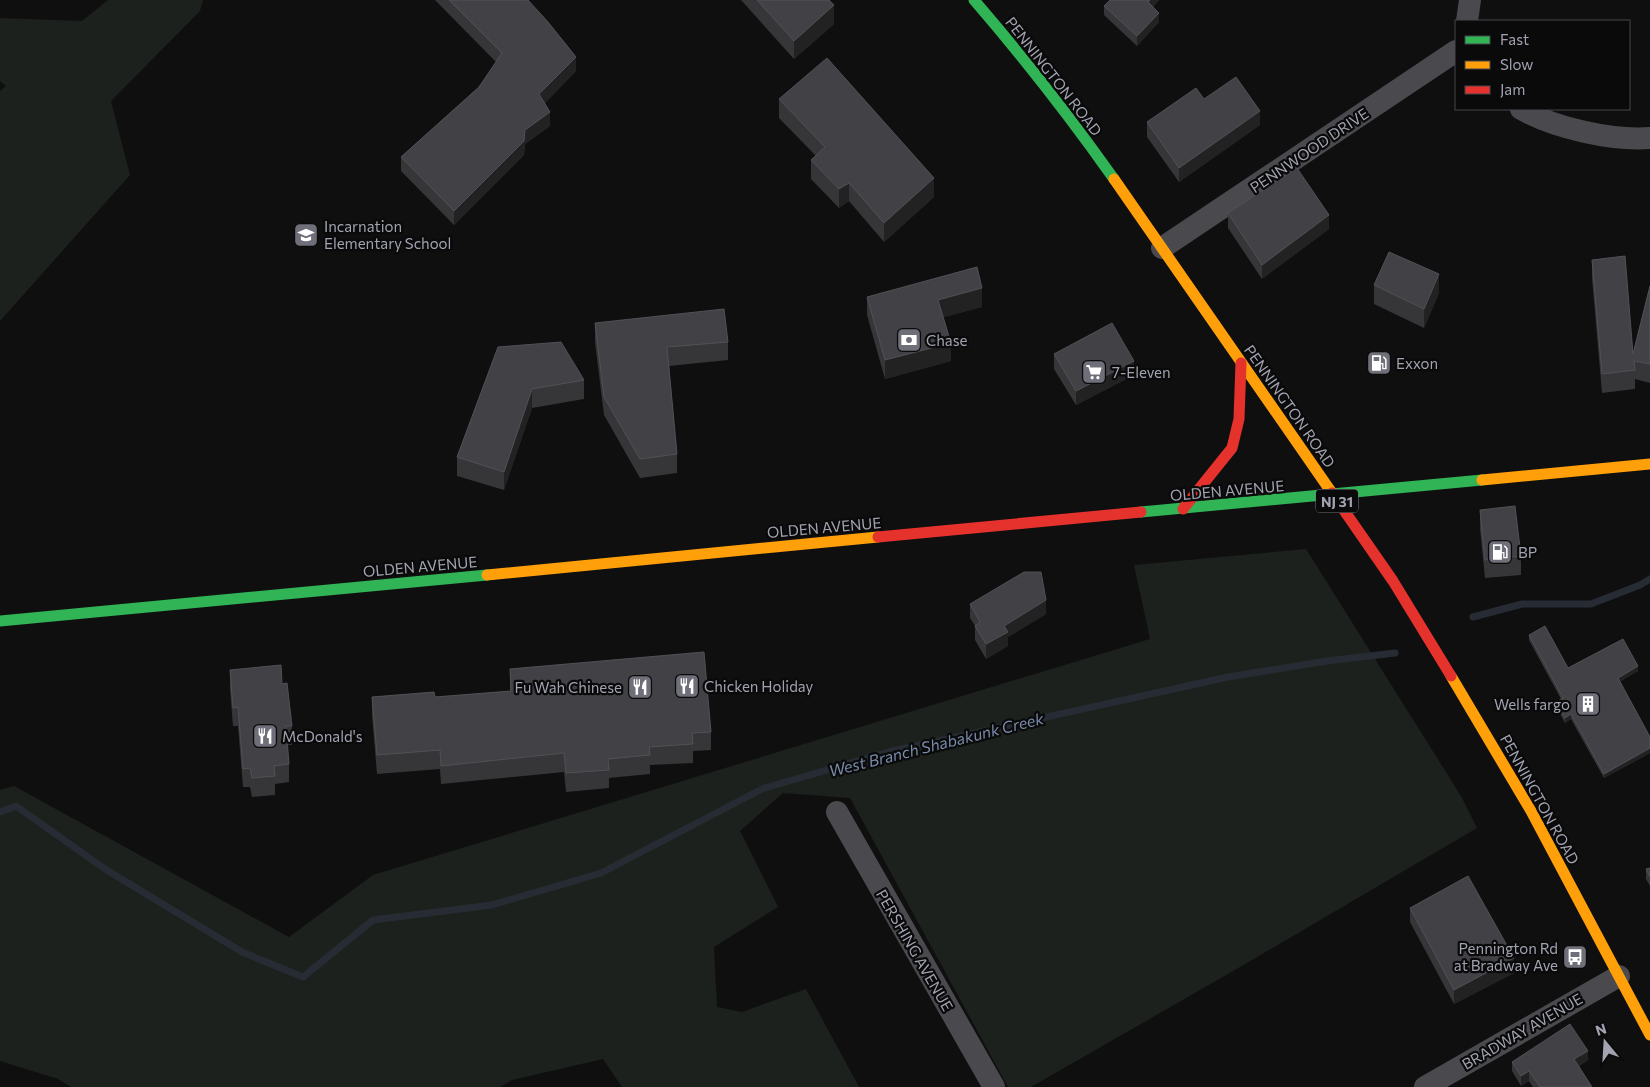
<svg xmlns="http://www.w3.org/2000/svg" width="1650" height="1087" viewBox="0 0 1650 1087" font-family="Commissioner,sans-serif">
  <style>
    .green { fill: #1c211d }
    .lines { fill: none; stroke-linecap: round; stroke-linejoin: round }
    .stream { stroke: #272c34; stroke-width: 7 }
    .street { stroke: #4a4a4e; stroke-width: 22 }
    .fast { stroke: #30b455; stroke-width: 11 }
    .slow { stroke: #ff9f0a; stroke-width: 11 }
    .jam { stroke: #e5322d; stroke-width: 11 }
    .wall { fill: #363639 }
    .shaded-wall { fill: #222223 }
    .building { fill: #424246; stroke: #505156 }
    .labels { text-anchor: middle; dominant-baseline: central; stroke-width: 4.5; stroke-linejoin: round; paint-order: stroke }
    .shield { fill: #0a0a0b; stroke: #74757e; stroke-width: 1 }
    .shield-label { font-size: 14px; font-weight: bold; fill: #a1a3b0 }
    .street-label { font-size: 15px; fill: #a1a3b0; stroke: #0a0a0b }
    .poi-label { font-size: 15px; fill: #a1a3b0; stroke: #0a0a0b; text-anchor: start }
    .water-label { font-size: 16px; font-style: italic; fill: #798baa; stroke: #0a0a0b }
  </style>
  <rect width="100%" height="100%" fill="#0f0f10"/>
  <!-- green -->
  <g class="green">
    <polygon points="108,0 203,0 200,11 111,101 130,175 0,321 0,91 6,86 0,81 0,18 82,21"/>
    <polygon points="1306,549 1461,796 1477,828 1247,963 1031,1087 1008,1087 850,798 783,793 740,831 778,907 714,947 717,1007 742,1012 806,989 859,1087 622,1087 603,1059 512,1080 500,1087 71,1087 58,1079 0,1061 0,790 14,786 289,937 373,875 1150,639 1134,565"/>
  </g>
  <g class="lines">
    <!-- stream -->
    <g class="stream">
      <polyline points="1473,617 1522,604 1591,604 1640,585 1650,579"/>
      <polyline points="0,812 16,806 105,869 242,952 303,977 373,920 492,905 601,873 762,789 888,752 1228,677 1327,661 1395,653"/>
    </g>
    <!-- street -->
    <g class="street">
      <polyline points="1467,21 1470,0"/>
      <path d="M1521 109C1555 128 1612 141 1650 138"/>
      <polyline points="1162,248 1456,51"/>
      <polyline points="837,812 994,1087"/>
      <polyline points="1425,1087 1619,976"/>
    </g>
    <!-- fast -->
    <g class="fast">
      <path d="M974 0C1024 58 1070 117 1114 179"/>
      <polyline points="1141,512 1482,480"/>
      <polyline points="0,621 487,575"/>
    </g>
    <!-- slow -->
    <g class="slow">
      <polyline points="1114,179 1332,493"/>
      <polyline points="1482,480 1650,464"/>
      <polyline points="487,575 878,537"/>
      <polyline points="1451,676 1531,811 1650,1035"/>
    </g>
    <!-- jam -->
    <g class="jam">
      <polyline points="1332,493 1393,581 1451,676"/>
      <polyline points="1183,509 1232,448 1239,419 1241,363"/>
      <polyline points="878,537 1141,512"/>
    </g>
  </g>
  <!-- wall -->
  <g class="wall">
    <polygon points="435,0 528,0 576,71 545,103 550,126 525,144 524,155 454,225 401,171 401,157 479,87 496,62"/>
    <polygon points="741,0 829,0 834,24 794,59"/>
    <polygon points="1159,0 1153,7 1159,22 1137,46 1104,15 1104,6"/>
    <polygon points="779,99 934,197 884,242 849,201 839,208 811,179 811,160 816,156 779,118"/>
    <polygon points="1204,99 1260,125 1179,182 1147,137 1147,122"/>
    <polygon points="1228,213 1329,229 1262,279 1228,228"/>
    <polygon points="1592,260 1633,354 1650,286 1650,383 1635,379 1635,389 1602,393 1592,278"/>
    <polygon points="1374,285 1439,293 1424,328 1374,304"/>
    <polygon points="867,297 982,307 943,317 951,361 885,379 867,315"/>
    <polygon points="595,323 728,342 728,360 669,366 677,454 677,473 640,478 604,415 595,342"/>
    <polygon points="498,347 584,380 584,399 532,408 504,490 457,476 457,457"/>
    <polygon points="1054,354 1134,375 1076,405 1054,369"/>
    <polygon points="1480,510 1521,556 1521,575 1485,578 1480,529"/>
    <polygon points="970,604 1046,614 1008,637 1008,646 986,659 975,640 975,626 970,618"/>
    <polygon points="1529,635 1568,668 1638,671 1620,681 1650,737 1650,753 1604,778 1571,719 1565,723 1556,706 1556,702 1561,699 1529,640"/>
    <polygon points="510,669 711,732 711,750 693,751 693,763 650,765 650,774 609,778 609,788 566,792 564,772 441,784 440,769 377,774 372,715 372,697 435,697 510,691"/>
    <polygon points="230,670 282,684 292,726 292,745 287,745 289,764 289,782 275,784 275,795 252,797 250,787 243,787 238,726 233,726 230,689"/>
    <polygon points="1650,868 1650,886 1646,879 1646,869"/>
    <polygon points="1410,908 1514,973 1454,1004 1410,922"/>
    <polygon points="1588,1060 1579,1066 1592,1087 1533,1087 1529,1081 1521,1086 1512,1071 1512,1062"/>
  </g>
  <!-- shaded-wall -->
  <g class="shaded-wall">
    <polygon points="1150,0 1159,0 1148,12 1148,2"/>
    <polygon points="834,5 834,24 794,59 794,41"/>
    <polygon points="1159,13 1159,22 1137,46 1137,36"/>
    <polygon points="576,57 576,71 539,109 539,94"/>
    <polygon points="1260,111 1260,125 1179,182 1179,168"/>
    <polygon points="550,112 550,126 525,144 524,155 454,225 454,211 525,130"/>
    <polygon points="934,178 934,197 884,242 884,223"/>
    <polygon points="849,183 849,201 839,208 839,189"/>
    <polygon points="1329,215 1329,229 1262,279 1262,265"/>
    <polygon points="1439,274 1439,293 1424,328 1424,309"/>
    <polygon points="982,288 982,307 938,319 938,300"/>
    <polygon points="951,343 951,361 885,379 885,360"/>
    <polygon points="1134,361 1134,375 1076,405 1076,391"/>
    <polygon points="532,389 532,408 504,490 504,472"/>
    <polygon points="1046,600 1046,614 1008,637 1008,646 986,659 986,644 1004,626"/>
    <polygon points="1638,666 1638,671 1618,683 1618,678"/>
    <polygon points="1571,714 1571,719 1565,723 1565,718"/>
    <polygon points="1650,748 1650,753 1604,778 1604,774"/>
    <polygon points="1514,958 1514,973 1454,1004 1454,990"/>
    <polygon points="1588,1051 1588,1060 1574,1069 1574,1059"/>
    <polygon points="1529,1071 1529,1081 1521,1086 1521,1076"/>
  </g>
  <!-- building -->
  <g class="building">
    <polygon points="449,0 528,0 548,22 576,57 539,94 550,112 525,130 524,141 454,211 401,157 479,87 502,53"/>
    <polygon points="757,0 829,0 834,5 794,41"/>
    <polygon points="1110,0 1150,0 1148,2 1159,13 1137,36 1104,6"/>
    <polygon points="827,58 934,178 884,223 849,183 839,189 811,160 825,147 779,99"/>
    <polygon points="1236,77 1260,111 1179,168 1147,122 1196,88 1204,99"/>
    <polygon points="1297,168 1329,215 1262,265 1228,213"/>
    <polygon points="1389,252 1439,274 1424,309 1374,285"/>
    <polygon points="1625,256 1633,354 1650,286 1650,364 1634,361 1635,370 1602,374 1592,260"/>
    <polygon points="977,267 982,288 938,300 951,343 885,360 867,297"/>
    <polygon points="724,309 728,342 667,347 677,454 640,459 604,397 595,323"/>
    <polygon points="1112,323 1134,361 1076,391 1054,354"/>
    <polygon points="561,342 584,380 532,389 504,472 457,457 498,347"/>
    <polygon points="1515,506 1521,556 1485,560 1480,510"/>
    <polygon points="1024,572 1041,572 1046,600 1004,626 1008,632 986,644 975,626 980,622 970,604"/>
    <polygon points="1545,626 1568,668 1623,639 1638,666 1618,678 1650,737 1650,748 1604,774 1571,714 1565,718 1556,702 1563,698 1529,635"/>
    <polygon points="704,652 711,732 692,733 693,744 649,747 650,755 608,759 609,770 566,773 564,753 441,766 440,750 377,755 372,697 434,692 435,697 511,691 510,669"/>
    <polygon points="281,665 282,684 287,683 292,726 286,726 289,764 274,766 275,776 252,778 250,768 243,769 238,707 233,708 230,670"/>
    <polygon points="1650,868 1650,877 1646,869"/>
    <polygon points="1468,876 1514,958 1454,990 1410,908"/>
    <polygon points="1570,1024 1588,1051 1574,1059 1592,1087 1540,1087 1529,1071 1521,1076 1512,1062"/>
  </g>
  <!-- icons -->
  <defs>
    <symbol id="school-square" viewBox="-11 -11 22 22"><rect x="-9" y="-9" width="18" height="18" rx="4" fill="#6e6f78" stroke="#0a0a0b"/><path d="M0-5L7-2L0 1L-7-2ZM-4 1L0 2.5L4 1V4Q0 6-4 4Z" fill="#fff"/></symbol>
    <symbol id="bank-square" viewBox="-11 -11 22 22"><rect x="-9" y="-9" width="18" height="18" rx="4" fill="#6e6f78" stroke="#0a0a0b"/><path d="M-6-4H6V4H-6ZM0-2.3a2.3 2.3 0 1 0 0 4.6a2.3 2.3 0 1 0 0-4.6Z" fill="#fff"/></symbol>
    <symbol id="fuel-square" viewBox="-11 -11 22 22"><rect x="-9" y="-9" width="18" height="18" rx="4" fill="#6e6f78" stroke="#0a0a0b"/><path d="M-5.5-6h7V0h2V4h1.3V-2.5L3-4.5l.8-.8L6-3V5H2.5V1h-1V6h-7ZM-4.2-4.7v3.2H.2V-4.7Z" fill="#fff"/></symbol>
    <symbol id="supermarket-square" viewBox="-11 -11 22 22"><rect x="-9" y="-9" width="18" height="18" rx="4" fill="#6e6f78" stroke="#0a0a0b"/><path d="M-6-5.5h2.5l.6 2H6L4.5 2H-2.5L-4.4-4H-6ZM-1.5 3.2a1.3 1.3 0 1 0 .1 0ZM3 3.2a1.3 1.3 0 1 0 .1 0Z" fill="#fff"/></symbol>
    <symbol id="restaurant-square" viewBox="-11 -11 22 22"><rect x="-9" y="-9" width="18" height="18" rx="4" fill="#6e6f78" stroke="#0a0a0b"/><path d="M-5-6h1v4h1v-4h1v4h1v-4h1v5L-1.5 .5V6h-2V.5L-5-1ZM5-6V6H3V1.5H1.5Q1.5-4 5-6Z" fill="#fff"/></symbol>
    <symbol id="building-square" viewBox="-11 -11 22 22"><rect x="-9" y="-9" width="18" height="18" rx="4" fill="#6e6f78" stroke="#0a0a0b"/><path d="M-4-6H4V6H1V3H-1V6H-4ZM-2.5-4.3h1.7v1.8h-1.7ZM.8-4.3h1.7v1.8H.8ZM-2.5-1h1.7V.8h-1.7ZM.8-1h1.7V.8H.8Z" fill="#fff"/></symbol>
    <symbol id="bus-square" viewBox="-11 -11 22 22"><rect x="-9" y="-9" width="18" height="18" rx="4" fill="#6e6f78" stroke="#0a0a0b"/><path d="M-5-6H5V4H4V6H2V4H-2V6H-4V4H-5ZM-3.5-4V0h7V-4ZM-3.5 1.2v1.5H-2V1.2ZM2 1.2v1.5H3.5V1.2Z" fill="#fff"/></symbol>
  </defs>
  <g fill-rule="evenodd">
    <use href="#school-square" x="292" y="221" width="28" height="28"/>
    <use href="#bank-square" x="895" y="326" width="28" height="28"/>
    <use href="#fuel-square" x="1365" y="349" width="28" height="28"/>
    <use href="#supermarket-square" x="1080" y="358" width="28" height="28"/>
    <use href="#fuel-square" x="1486" y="538" width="28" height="28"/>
    <use href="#restaurant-square" x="673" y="672" width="28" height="28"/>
    <use href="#restaurant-square" x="626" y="673" width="28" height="28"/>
    <use href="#building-square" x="1574" y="690" width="28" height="28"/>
    <use href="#restaurant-square" x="251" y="722" width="28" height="28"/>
    <use href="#bus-square" x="1561" y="943" width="28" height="28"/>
  </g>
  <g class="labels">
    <!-- shield labels -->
    <rect class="shield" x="1316" y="489.5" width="42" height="23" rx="4"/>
    <g class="shield-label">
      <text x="1337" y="501">NJ 31</text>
    </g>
    <!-- street labels -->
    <g class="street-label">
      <text transform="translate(1054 76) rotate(52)">PENNINGTON ROAD</text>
      <text transform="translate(1309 150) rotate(-34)">PENNWOOD DRIVE</text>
      <text transform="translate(1290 406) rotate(55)">PENNINGTON ROAD</text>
      <text transform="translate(1227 490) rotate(-5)">OLDEN AVENUE</text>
      <text transform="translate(824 527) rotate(-5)">OLDEN AVENUE</text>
      <text transform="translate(420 566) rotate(-5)">OLDEN AVENUE</text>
      <text transform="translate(1540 799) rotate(61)">PENNINGTON ROAD</text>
      <text transform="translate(915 950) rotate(60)">PERSHING AVENUE</text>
      <text transform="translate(1522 1031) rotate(-30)">BRADWAY AVENUE</text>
    </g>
    <!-- poi labels -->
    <g class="poi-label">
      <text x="324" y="226">Incarnation<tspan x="324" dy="17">Elementary School</tspan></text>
      <text x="926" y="340">Chase</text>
      <text x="1396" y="363">Exxon</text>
      <text x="1112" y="372">7-Eleven</text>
      <text x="1518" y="552">BP</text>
      <text x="704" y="686">Chicken Holiday</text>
      <text x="622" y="687" text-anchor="end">Fu Wah Chinese</text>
      <text x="1570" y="704" text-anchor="end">Wells fargo</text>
      <text x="282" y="736">McDonald's</text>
      <text x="1558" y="948" text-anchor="end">Pennington Rd<tspan x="1558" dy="17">at Bradway Ave</tspan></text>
    </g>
    <!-- water labels -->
    <g class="water-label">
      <text transform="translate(936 744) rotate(-14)">West Branch Shabakunk Creek</text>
    </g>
  </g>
  <!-- legend -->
  <rect x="1455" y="20" width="175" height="90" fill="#0a0a0b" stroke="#46474d"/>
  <rect x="1465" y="36" width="25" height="8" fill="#30b455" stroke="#46474d"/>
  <text x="1500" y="45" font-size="15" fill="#a1a3b0">Fast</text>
  <rect x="1465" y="61" width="25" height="8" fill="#ff9f0a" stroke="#46474d"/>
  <text x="1500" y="70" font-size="15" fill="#a1a3b0">Slow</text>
  <rect x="1465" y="86" width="25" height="8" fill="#e5322d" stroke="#46474d"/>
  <text x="1500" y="95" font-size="15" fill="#a1a3b0">Jam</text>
  <!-- north arrow -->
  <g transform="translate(1605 1042) rotate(342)" stroke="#0a0a0b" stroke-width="4" paint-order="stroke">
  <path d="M0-4L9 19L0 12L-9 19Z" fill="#a1a3b0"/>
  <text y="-8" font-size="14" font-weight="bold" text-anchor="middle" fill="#a1a3b0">N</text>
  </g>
</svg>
